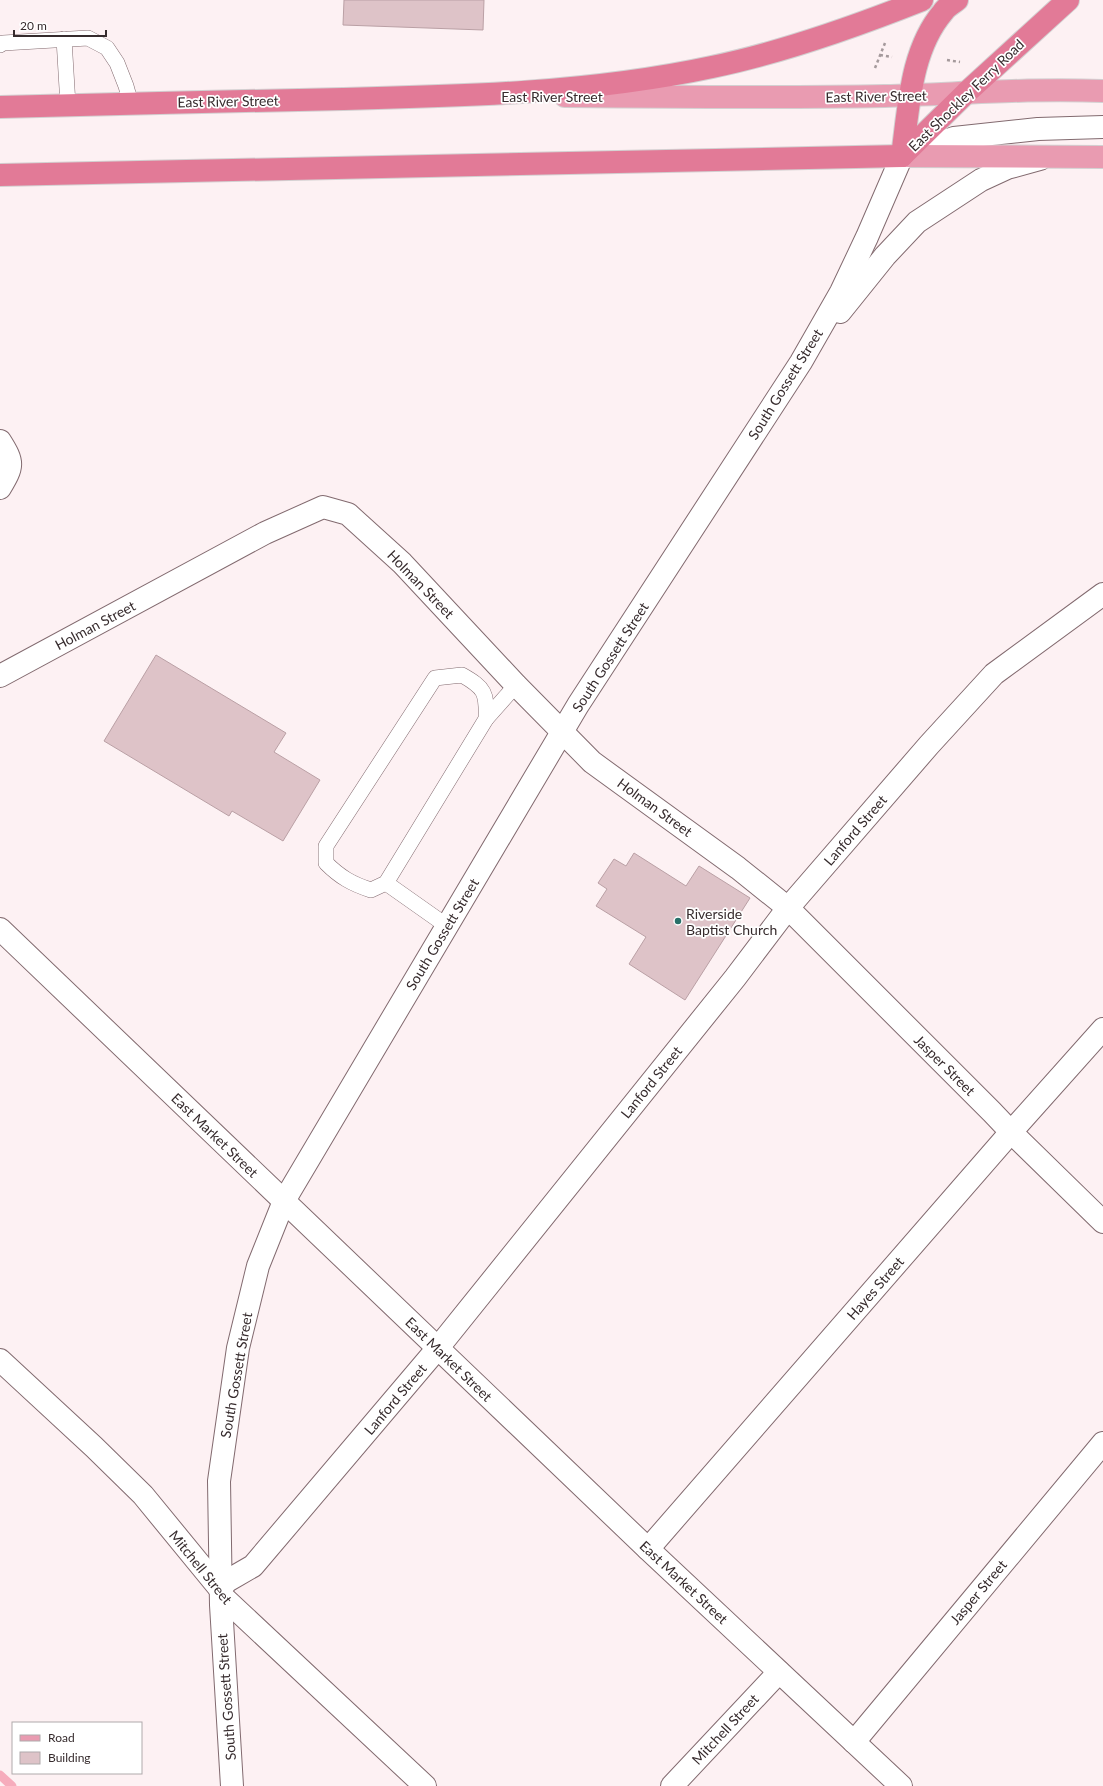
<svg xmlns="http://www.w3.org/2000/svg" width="1103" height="1786" viewBox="0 0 1103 1786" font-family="Lato,sans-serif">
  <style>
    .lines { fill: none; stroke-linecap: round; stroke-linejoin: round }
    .stream { stroke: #f6acbc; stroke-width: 9 }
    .building { fill: #dec3c8; stroke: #baa0a5 }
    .service-casing { stroke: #826a6f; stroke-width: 16 }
    .minor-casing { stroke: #826a6f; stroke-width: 24 }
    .tertiary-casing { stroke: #826a6f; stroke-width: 24 }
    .secondary-casing { stroke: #826a6f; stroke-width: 24 }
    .primary-casing { stroke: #d3d0d1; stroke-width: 24 }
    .trunk-casing { stroke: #d3d0d1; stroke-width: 24 }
    .path { stroke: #a59a9c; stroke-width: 2.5; stroke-dasharray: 3 3; stroke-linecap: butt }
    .service { stroke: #fff; stroke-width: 15 }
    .minor { stroke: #fff; stroke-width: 22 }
    .tertiary { stroke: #fff; stroke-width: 22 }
    .secondary { stroke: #fff; stroke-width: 22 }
    .primary { stroke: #e99bb1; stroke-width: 22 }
    .trunk { stroke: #e27a97; stroke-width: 22 }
    .poi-dot { fill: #287069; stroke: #fff; stroke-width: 1.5 }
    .labels { text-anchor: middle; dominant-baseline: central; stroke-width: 3.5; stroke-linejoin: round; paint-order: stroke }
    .street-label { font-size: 14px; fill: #362b2d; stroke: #fff }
    .poi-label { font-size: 14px; fill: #362b2d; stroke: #fff; text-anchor: start }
  </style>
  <rect width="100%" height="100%" fill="#fdf1f3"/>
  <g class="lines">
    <!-- stream -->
    <polyline class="stream" points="0,1775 12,1786"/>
  </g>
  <!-- building -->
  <g class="building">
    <polygon points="344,0 484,0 483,30 343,25"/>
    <polygon points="156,655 286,733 274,752 320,780 283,841 232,811 229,816 104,741"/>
    <polygon points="634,853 686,886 699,866 750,898 685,1000 629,964 646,937 596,906 607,889 598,883 614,859 626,866"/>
  </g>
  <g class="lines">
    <defs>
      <g id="service">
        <polyline points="64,39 68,105"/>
        <polyline points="0,45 3,43 88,38 107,48 117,63 126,86 131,104"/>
        <path d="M462 675C485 688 487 693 486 719L386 883 371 890C352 884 340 877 326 863V846L435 678Z"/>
        <polyline points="486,719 516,685"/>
        <polyline points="386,883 447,926"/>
      </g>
      <g id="minor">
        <path d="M0 441C14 463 13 466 0 488"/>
        <polyline points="0,676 265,533 323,507 348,514 402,563 516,685 592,762 738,868 788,908 992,1112 1011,1132 1103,1222"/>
        <polyline points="0,929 284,1201"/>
        <polyline points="0,1360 94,1447 143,1495 220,1589 223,1597 425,1786"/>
        <polyline points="648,1549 1011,1132 1103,1029"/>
        <polyline points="220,1589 227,1581 253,1566 437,1349 735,978 788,908 929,745 994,674 1103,594"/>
        <polyline points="854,1742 1103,1443"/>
        <polyline points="672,1786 779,1672"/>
      </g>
      <polyline id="tertiary" points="284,1201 648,1549 901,1786"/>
      <g id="secondary">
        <polyline points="840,312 885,256 917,222 981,180 1007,168 1040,159"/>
        <polyline points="232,1786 221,1605 219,1481 238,1348 258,1266 284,1201 578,705 801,362 841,292 867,237 902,156 954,138 1038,129 1103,127"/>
      </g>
      <g id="primary">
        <path d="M565 96C672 97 779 98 885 96 958 94 1030 88 1103 91"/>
        <polyline points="902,156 1103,157"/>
      </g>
      <g id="trunk">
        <path d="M0 107C114 104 229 101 343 99 466 96 591 93 712 67 784 52 854 27 922 0"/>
        <polyline points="902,156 966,93 1068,0"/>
        <path d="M902 156C909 108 910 51 943 12 946 7 952 4 957 0"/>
        <polyline points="0,175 902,156"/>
      </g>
    </defs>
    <!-- service casing -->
    <use href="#service" class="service-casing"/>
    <!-- minor casing -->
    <use href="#minor" class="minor-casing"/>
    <!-- tertiary casing -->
    <use href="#tertiary" class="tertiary-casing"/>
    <!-- secondary casing -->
    <use href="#secondary" class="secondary-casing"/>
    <!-- primary casing -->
    <use href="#primary" class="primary-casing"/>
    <!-- trunk casing -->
    <use href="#trunk" class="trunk-casing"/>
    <!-- path -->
    <g class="path">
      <polyline points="880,55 892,57"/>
      <polyline points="947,60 960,62"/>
      <polyline points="875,68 885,43"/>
    </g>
    <!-- service -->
    <use href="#service" class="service"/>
    <!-- minor -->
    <use href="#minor" class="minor"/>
    <!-- tertiary -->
    <use href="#tertiary" class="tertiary"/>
    <!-- secondary -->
    <use href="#secondary" class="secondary"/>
    <!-- primary -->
    <use href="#primary" class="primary"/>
    <!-- trunk -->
    <use href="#trunk" class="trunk"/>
  </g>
  <!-- markers -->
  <circle class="poi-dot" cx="678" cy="921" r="4"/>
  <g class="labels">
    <!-- street labels -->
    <g class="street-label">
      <text transform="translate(966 95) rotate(-44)">East Shockley Ferry Road</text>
      <text x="552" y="96">East River Street</text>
      <text transform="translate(876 96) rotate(-1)">East River Street</text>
      <text transform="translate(228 101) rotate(-1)">East River Street</text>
      <text transform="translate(785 384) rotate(-58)">South Gossett Street</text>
      <text transform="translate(421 584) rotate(46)">Holman Street</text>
      <text transform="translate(95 625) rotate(-28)">Holman Street</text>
      <text transform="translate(610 657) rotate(-57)">South Gossett Street</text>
      <text transform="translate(655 807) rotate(36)">Holman Street</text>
      <text transform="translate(855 830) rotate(-49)">Lanford Street</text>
      <text transform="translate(442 934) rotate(-59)">South Gossett Street</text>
      <text transform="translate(945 1065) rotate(45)">Jasper Street</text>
      <text transform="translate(651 1082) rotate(-51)">Lanford Street</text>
      <text transform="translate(215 1135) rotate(44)">East Market Street</text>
      <text transform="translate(875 1288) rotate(-49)">Hayes Street</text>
      <text transform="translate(449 1359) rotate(44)">East Market Street</text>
      <text transform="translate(236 1375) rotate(-80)">South Gossett Street</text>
      <text transform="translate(395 1399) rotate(-50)">Lanford Street</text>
      <text transform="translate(201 1567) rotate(51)">Mitchell Street</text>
      <text transform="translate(684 1582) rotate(43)">East Market Street</text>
      <text transform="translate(978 1592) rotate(-50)">Jasper Street</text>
      <text transform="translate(226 1697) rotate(-94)">South Gossett Street</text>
      <text transform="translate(725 1729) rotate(-47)">Mitchell Street</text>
    </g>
    <!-- poi labels -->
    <g class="poi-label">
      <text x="686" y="913">Riverside<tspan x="686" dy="16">Baptist Church</tspan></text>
    </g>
  </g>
  <!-- legend -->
  <rect x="12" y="1722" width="130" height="52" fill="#ffffff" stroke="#afaaab"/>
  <rect x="20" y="1735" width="20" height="6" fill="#e99bb1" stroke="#afaaab"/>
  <text x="48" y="1742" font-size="12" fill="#362b2d">Road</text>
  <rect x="20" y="1752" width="20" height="12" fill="#dec3c8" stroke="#afaaab"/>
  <text x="48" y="1762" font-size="12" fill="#362b2d">Building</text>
  <!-- scale -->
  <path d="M14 30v6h92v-6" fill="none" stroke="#362b2d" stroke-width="2"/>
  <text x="20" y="30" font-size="12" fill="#362b2d" stroke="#ffffff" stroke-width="3" paint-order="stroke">20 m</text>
</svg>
